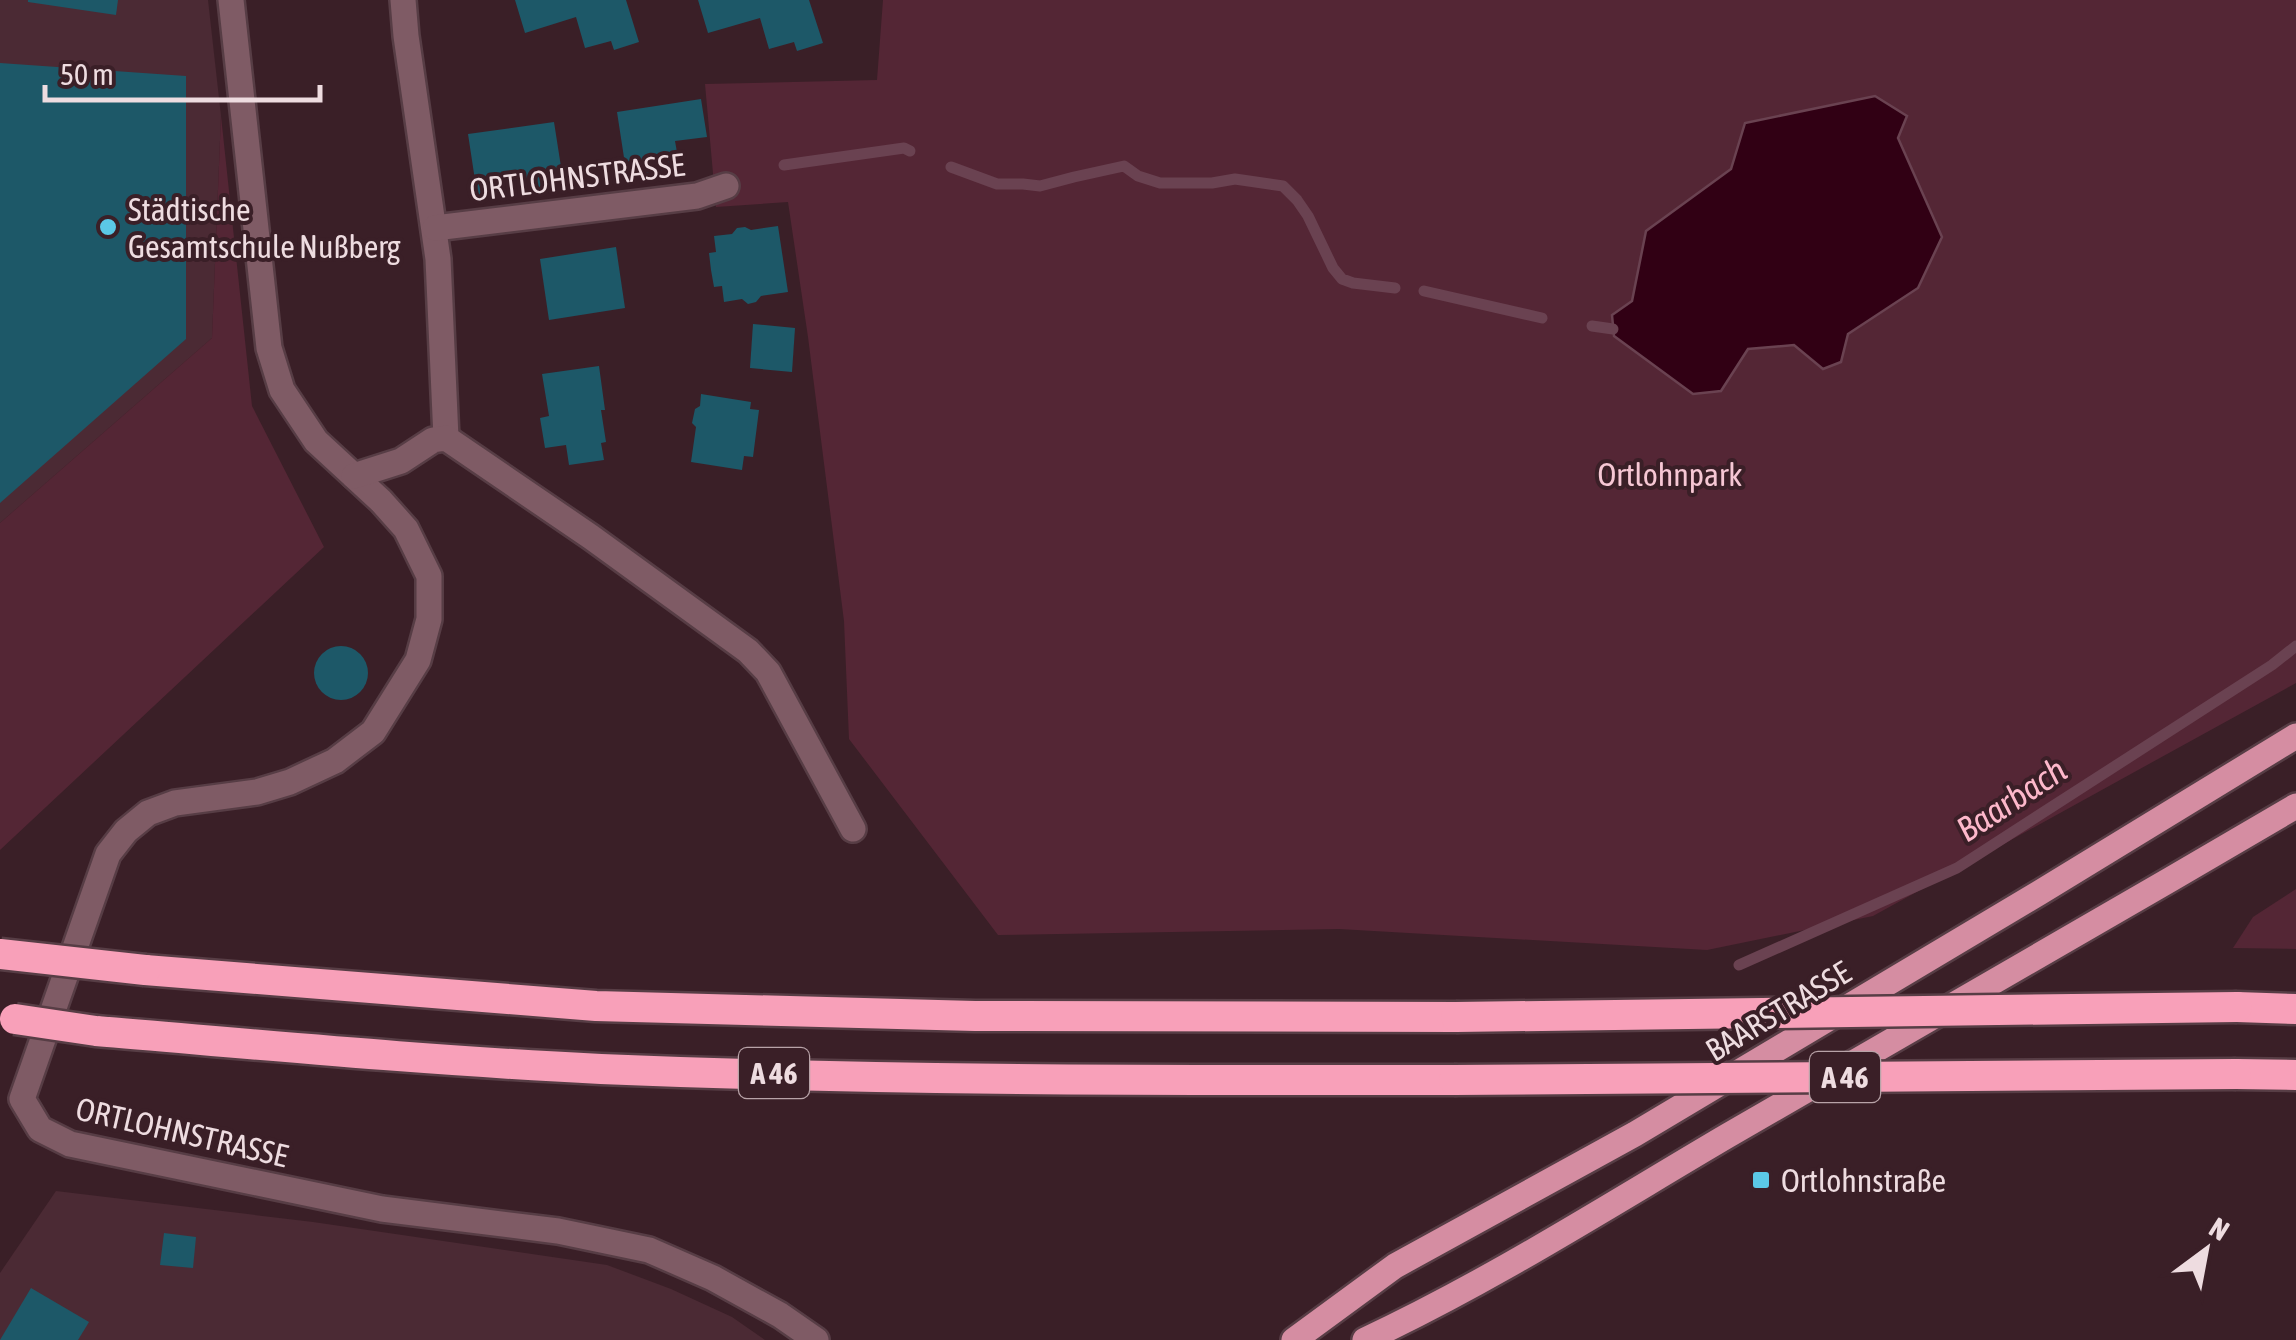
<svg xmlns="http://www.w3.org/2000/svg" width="2296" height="1340" viewBox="0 0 2296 1340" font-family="'Asap Condensed',sans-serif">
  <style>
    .built { fill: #4b2a34 }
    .green { fill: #542635 }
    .water { fill: #310014; stroke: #6a4251; stroke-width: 2.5 }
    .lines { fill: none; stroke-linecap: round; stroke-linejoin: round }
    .stream { stroke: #6a4251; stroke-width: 11 }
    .building { fill: #1d5868 }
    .minor-casing { stroke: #573d45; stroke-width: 30 }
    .major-casing { stroke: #573d45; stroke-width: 30 }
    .highway-casing { stroke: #573d45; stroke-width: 35 }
    .minor { stroke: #7f5b65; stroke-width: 25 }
    .major { stroke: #d58da2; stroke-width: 25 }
    .highway { stroke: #f8a0b9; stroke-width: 30 }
    .highway-bridge-casing { stroke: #573d45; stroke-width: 35; stroke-linecap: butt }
    .highway-bridge { stroke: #f8a0b9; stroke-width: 30 }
    .poi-dot { fill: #5bc8e6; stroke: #3a1f27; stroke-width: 4 }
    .labels { text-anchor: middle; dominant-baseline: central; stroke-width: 8; stroke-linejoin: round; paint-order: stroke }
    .shield { fill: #3a1f27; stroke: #b8a3a8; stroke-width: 2.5 }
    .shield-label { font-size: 30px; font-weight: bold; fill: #eedce0 }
    .street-label { font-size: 32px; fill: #eedce0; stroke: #3a1f27 }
    .poi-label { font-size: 32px; fill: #eedce0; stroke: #3a1f27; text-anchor: start }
    .park-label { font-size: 32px; fill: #f6c7d4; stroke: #3a1f27 }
    .water-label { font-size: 35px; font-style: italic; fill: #fdb8cb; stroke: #3a1f27 }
  </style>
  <rect width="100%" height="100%" fill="#3a1f27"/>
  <!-- built -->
  <g class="built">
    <polygon points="0,0 208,0 221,116 212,338 0,523"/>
    <polygon points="56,1191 313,1222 607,1265 671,1289 732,1317 765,1340 0,1340 0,1273"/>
  </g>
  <!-- green -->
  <g class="green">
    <polygon points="883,0 2296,0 2296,683 1873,916 1707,950 1339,929 998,935 849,739 844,621 808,337 788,202 716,207 705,84 877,80"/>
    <polygon points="221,116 252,406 324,547 0,850 0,523 212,338"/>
    <polygon points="2296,889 2296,949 2233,948 2253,917"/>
  </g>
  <!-- water -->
  <polygon class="water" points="1875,96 1907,116 1898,138 1942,237 1918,288 1848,334 1841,362 1823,369 1794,345 1748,349 1721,391 1693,394 1614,336 1612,315 1632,301 1646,231 1731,169 1745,123"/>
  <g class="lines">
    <!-- stream -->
    <g class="stream">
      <polyline points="784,165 904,148 910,151"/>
      <polyline points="951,167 997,184 1023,184 1040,186 1074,177 1124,166 1138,176 1160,183 1212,183 1235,179 1283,186 1297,200 1308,216 1333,268 1342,279 1353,283 1395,288"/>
      <polyline points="1424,291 1542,318"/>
      <polyline points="1592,326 1613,329"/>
      <polyline points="1739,965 1957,868 2272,665 2296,646"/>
    </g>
  </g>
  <!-- building -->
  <g class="building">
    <polygon points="28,0 118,0 116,15 28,2"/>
    <polygon points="515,0 626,0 639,42 614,50 611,41 585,48 576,17 525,33"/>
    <polygon points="698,0 809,0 823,43 797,51 794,42 769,49 760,18 708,33"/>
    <polygon points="0,63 186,76 186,339 0,503"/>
    <polygon points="701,99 707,137 675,141 680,169 627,177 617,112"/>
    <polygon points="554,122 564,186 538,191 536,177 502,182 504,196 478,200 468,134"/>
    <polygon points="778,226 788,292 761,296 756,302 748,304 742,299 724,302 722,286 714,287 711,270 709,253 716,252 714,236 732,234 737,228 745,227 751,230"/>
    <polygon points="616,247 625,308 549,320 540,259"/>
    <polygon points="753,324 795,328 792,372 750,368"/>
    <polygon points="599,366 605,410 601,410 606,442 601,443 604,460 569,465 566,445 545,448 540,418 549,416 542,374"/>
    <polygon points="701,394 751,402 750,409 759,410 753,457 744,456 742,470 691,462 696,427 692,423 695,409 700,406"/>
    <circle cx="341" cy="673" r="27"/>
    <polygon points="164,1233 196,1237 193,1268 160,1265"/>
    <polygon points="31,1288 89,1322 78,1340 0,1340"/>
  </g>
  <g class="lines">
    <defs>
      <g id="minor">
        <polyline points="231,0 269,348 282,390 316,441 381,501 406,529 429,576 429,619 418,660 373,732 335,761 290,782 257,792 175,803 148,813 126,831 108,854 22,1099 40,1129 70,1144 382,1209 558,1231 649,1250 713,1278 780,1315 816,1340"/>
        <polyline points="403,0 406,36 438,259 446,438"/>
        <polyline points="435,228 697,196 726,186"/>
        <polyline points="354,476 401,461 433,440 446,438 591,537 748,651 768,672 853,829"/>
      </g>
      <g id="major">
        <polyline points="1294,1340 1395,1266 1635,1134 2039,893 2296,736"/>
        <path d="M1365 1340C1491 1281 1608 1206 1727 1136 1917 1026 2107 917 2296 806"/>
      </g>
      <g id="highway">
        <polyline points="145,970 596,1006 975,1016 1456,1017"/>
        <polyline points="2237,1007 2296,1009"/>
        <path d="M96 1031C264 1045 432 1061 601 1069 885 1081 1170 1080 1454 1080"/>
        <polyline points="2236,1074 2296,1075"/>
      </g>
    </defs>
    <!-- minor casing -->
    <use href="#minor" class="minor-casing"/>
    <!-- major casing -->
    <use href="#major" class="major-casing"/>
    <!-- highway casing -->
    <use href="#highway" class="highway-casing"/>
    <!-- minor -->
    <use href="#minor" class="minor"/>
    <!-- major -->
    <use href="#major" class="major"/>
    <!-- highway -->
    <use href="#highway" class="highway"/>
    <defs>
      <g id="highway-bridge">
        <polyline points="0,954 145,970"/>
        <polyline points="1456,1017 2237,1007"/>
        <polyline points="15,1019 96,1031"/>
        <polyline points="1454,1080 2236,1074"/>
      </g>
    </defs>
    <!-- highway-bridge casing -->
    <use href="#highway-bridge" class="highway-bridge-casing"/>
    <!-- highway-bridge -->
    <use href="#highway-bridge" class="highway-bridge"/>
  </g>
  <!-- markers -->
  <g class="poi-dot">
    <circle cx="108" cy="227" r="10"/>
    <rect x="1751" y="1170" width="20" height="20" rx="5"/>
  </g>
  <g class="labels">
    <!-- shield labels -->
    <g class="shield">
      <rect x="739" y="1048" width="70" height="50" rx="8"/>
      <rect x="1810" y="1052" width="70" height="50" rx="8"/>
    </g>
    <g class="shield-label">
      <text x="774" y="1073">A 46</text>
      <text x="1845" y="1077">A 46</text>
    </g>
    <!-- street labels -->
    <g class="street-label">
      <text transform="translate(577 177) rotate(-7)">ORTLOHNSTRASSE</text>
      <text transform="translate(1778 1011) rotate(-31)">BAARSTRASSE</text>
      <text transform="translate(182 1132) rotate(13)">ORTLOHNSTRASSE</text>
    </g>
    <!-- poi labels -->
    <g class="poi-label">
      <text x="128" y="209">Städtische<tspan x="128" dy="37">Gesamtschule Nußberg</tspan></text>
      <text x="1781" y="1180">Ortlohnstraße</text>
    </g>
    <!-- park labels -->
    <g class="park-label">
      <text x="1670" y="474">Ortlohnpark</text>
    </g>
    <!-- water labels -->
    <g class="water-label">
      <text transform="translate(2011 799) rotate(-33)">Baarbach</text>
    </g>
  </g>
  <!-- north arrow -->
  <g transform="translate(2206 1250) rotate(32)" stroke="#3a1f27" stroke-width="8" paint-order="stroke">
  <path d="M0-8L18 38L0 25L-18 38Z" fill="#eedce0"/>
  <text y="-15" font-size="28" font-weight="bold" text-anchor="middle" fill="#eedce0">N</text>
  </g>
  <!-- scale -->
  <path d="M45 85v15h275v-15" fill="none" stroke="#eedce0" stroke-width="5"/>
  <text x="60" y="85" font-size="30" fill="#eedce0" stroke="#3a1f27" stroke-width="8" paint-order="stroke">50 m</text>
</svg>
